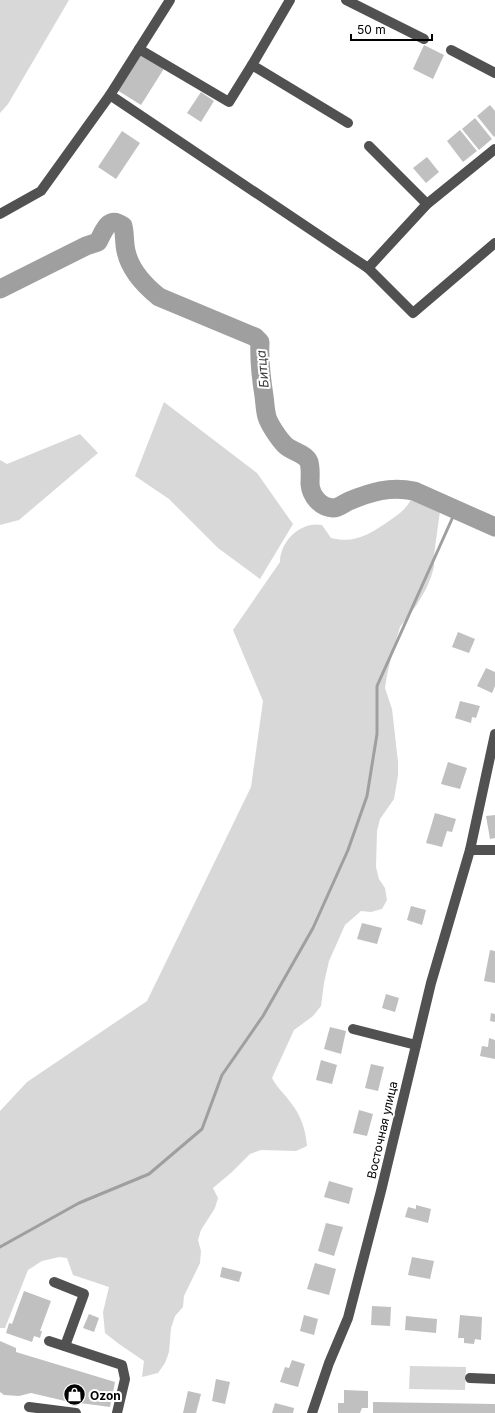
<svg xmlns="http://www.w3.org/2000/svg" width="495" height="1413" viewBox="0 0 495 1413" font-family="Inter,sans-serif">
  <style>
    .green { fill: #d8d8d8 }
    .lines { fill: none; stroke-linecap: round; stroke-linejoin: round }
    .stream { stroke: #9f9f9f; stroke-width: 3 }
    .river { stroke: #9f9f9f; stroke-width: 19 }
    .building { fill: #c0c0c0 }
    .minor { stroke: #515151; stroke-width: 10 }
    .labels { text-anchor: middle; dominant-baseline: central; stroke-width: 4; stroke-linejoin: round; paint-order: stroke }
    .street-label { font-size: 12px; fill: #000; stroke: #fff }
    .poi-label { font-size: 12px; font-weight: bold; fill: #000; stroke: #fff; text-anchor: start }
    .water-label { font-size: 13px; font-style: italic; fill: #404040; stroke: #fff }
  </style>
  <rect width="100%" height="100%" fill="#fff"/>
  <!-- green -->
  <g class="green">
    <polygon points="0,0 69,0 8,104 0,113"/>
    <polygon points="164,402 257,473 293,524 260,579 218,548 169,499 135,476"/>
    <polygon points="80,434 98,453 19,520 0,525 0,460 7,464"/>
    <path d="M412 497 440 511 434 555V567L431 577 426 589 416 606 400 627 393 650 387 675 385 688 392 709 398 762V775L394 799 380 819 377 831 376 867 379 879 385 888 387 900 382 909 371 912 361 911 345 925 329 961 324 983 321 1006 313 1016 294 1030 272 1078C277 1088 285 1094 291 1103 301 1115 306 1131 307 1146L296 1151 261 1150 250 1154 232 1172 213 1188 218 1198 215 1208 201 1230 198 1240 201 1251 200 1263 184 1296 183 1307 175 1316 171 1328 169 1352 165 1363 158 1373 142 1377 144 1361 119 1344 105 1333 103 1312 109 1287 73 1275 67 1258 59 1257 42 1261 28 1270 5 1328H0V1111L27 1082 147 1001 251 787 263 701 233 630 280 562C280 541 301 521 322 525L331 538C355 544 370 534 389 521 399 514 407 509 412 497Z"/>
    <polygon points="410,1366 466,1367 465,1390 409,1389"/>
  </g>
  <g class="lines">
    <!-- stream -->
    <polyline class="stream" points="0,1247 79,1203 149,1174 202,1129 222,1075 263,1016 313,928 348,850 367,796 377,734 377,686 456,510"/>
    <!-- river -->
    <path class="river" d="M0 289 86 246 98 242C104 231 108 215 123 226 125 234 124 243 126 251 130 270 144 285 159 297L255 337 260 342C259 360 261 377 264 396 265 403 265 410 267 417 269 424 279 439 285 445 292 452 305 453 309 462 311 469 310 477 310 484 311 496 320 507 333 508 339 508 344 503 349 501 371 492 390 486 414 491L495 527"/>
  </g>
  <!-- building -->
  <g class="building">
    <polygon points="424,45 444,55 433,79 413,69"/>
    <polygon points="141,52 165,67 141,105 117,90"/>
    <polygon points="201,92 214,101 201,122 187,113"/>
    <polygon points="490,105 495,111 495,136 494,137 477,116"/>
    <polygon points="475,118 492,139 479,150 462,129"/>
    <polygon points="460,130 477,151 463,162 447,141"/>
    <polygon points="122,131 140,143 116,179 98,167"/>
    <polygon points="427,157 439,172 426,183 413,168"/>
    <polygon points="458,632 475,639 469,653 452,647"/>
    <polygon points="486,668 495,672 495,686 492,693 477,686"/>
    <polygon points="460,701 480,706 476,718 472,717 471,723 455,718"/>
    <polygon points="448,762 467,768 460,789 441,784"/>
    <polygon points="435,813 456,819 452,832 447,831 442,847 426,843"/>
    <polygon points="495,815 495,838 490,839 486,816"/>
    <polygon points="411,906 426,910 422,925 407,920"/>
    <polygon points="362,923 382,928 377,944 357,939"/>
    <polygon points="490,950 495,951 495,983 484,981"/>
    <polygon points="386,994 399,998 395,1012 382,1008"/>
    <polygon points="491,1013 495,1014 495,1022 490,1021"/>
    <polygon points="330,1027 346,1031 341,1054 324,1049"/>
    <polygon points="489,1038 495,1040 495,1059 480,1056 482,1046 488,1047"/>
    <polygon points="321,1060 337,1065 332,1084 316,1080"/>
    <polygon points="371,1064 384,1067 378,1091 365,1088"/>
    <polygon points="359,1110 373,1114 367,1136 353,1133"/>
    <polygon points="329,1181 353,1188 349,1204 324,1197"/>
    <polygon points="416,1205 431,1209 428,1223 405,1217 408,1207 416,1209"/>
    <polygon points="326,1223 343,1227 334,1256 318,1251"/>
    <polygon points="412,1257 434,1261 430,1279 408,1275"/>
    <polygon points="315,1263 336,1269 329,1295 307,1289"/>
    <polygon points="222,1267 242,1272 239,1282 220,1277"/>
    <polygon points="24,1291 51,1301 40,1331 42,1331 40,1338 34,1336 32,1342 6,1333 9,1323 12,1324"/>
    <polygon points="372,1306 391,1307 390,1326 371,1325"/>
    <polygon points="89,1314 99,1318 94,1332 83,1328"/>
    <polygon points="304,1315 318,1319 314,1335 300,1331"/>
    <polygon points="460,1315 482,1317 481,1340 475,1339 474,1344 464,1343 464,1338 458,1338"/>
    <polygon points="406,1316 437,1319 436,1333 405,1330"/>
    <polygon points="0,1341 16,1348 16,1352 115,1382 110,1407 65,1401 31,1393 19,1396 4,1395 0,1392"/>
    <polygon points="292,1360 305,1364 298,1387 280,1382 285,1367 289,1368"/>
    <polygon points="216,1379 230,1382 225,1404 212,1401"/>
    <polygon points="344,1390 368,1391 368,1408 362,1408 360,1413 338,1413 338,1403 344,1403"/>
    <polygon points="188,1391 201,1394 196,1413 183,1413"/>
    <polygon points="373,1402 495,1404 495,1413 373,1413"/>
    <polygon points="275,1403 294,1408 293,1413 272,1413"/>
  </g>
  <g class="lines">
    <!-- minor -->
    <g class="minor">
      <polyline points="290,0 252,65 348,123"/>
      <polyline points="346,0 424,39"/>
      <polyline points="139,49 229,102 252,65"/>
      <polyline points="451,50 495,73"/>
      <polyline points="110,95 368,268 413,313 495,243"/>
      <polyline points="369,146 427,204"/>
      <polyline points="0,214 41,191 110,95 170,0"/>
      <polyline points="368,268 427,204 495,149"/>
      <polyline points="470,850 495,850"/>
      <polyline points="353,1029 416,1045"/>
      <polyline points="54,1282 84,1294 65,1346"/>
      <polyline points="49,1341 122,1365 125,1379 117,1413"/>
      <polyline points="470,1378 495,1379"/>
      <polyline points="29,1407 76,1413"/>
      <polyline points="312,1413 329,1363 348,1318 381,1191 431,983 470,850 495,734"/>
    </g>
  </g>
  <!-- icons -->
  <defs>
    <symbol id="shop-disc" viewBox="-11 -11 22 22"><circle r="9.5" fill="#000" stroke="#fff"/><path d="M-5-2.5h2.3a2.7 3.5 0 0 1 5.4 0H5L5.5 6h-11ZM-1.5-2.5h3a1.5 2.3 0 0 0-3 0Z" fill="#fff"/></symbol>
  </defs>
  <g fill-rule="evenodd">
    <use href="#shop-disc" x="62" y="1382" width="25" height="25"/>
  </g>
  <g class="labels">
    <!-- street labels -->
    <g class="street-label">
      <text transform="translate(382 1130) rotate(-77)">Восточная улица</text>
    </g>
    <!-- poi labels -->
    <g class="poi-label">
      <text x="90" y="1395">Ozon</text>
    </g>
    <!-- water labels -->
    <g class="water-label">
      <text transform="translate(262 369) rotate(-95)">Битца</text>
    </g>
  </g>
  <!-- scale -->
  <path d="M351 34v6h81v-6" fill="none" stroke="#000000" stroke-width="2"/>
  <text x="357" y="34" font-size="12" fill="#000000" stroke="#ffffff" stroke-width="3" paint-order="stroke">50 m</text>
</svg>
